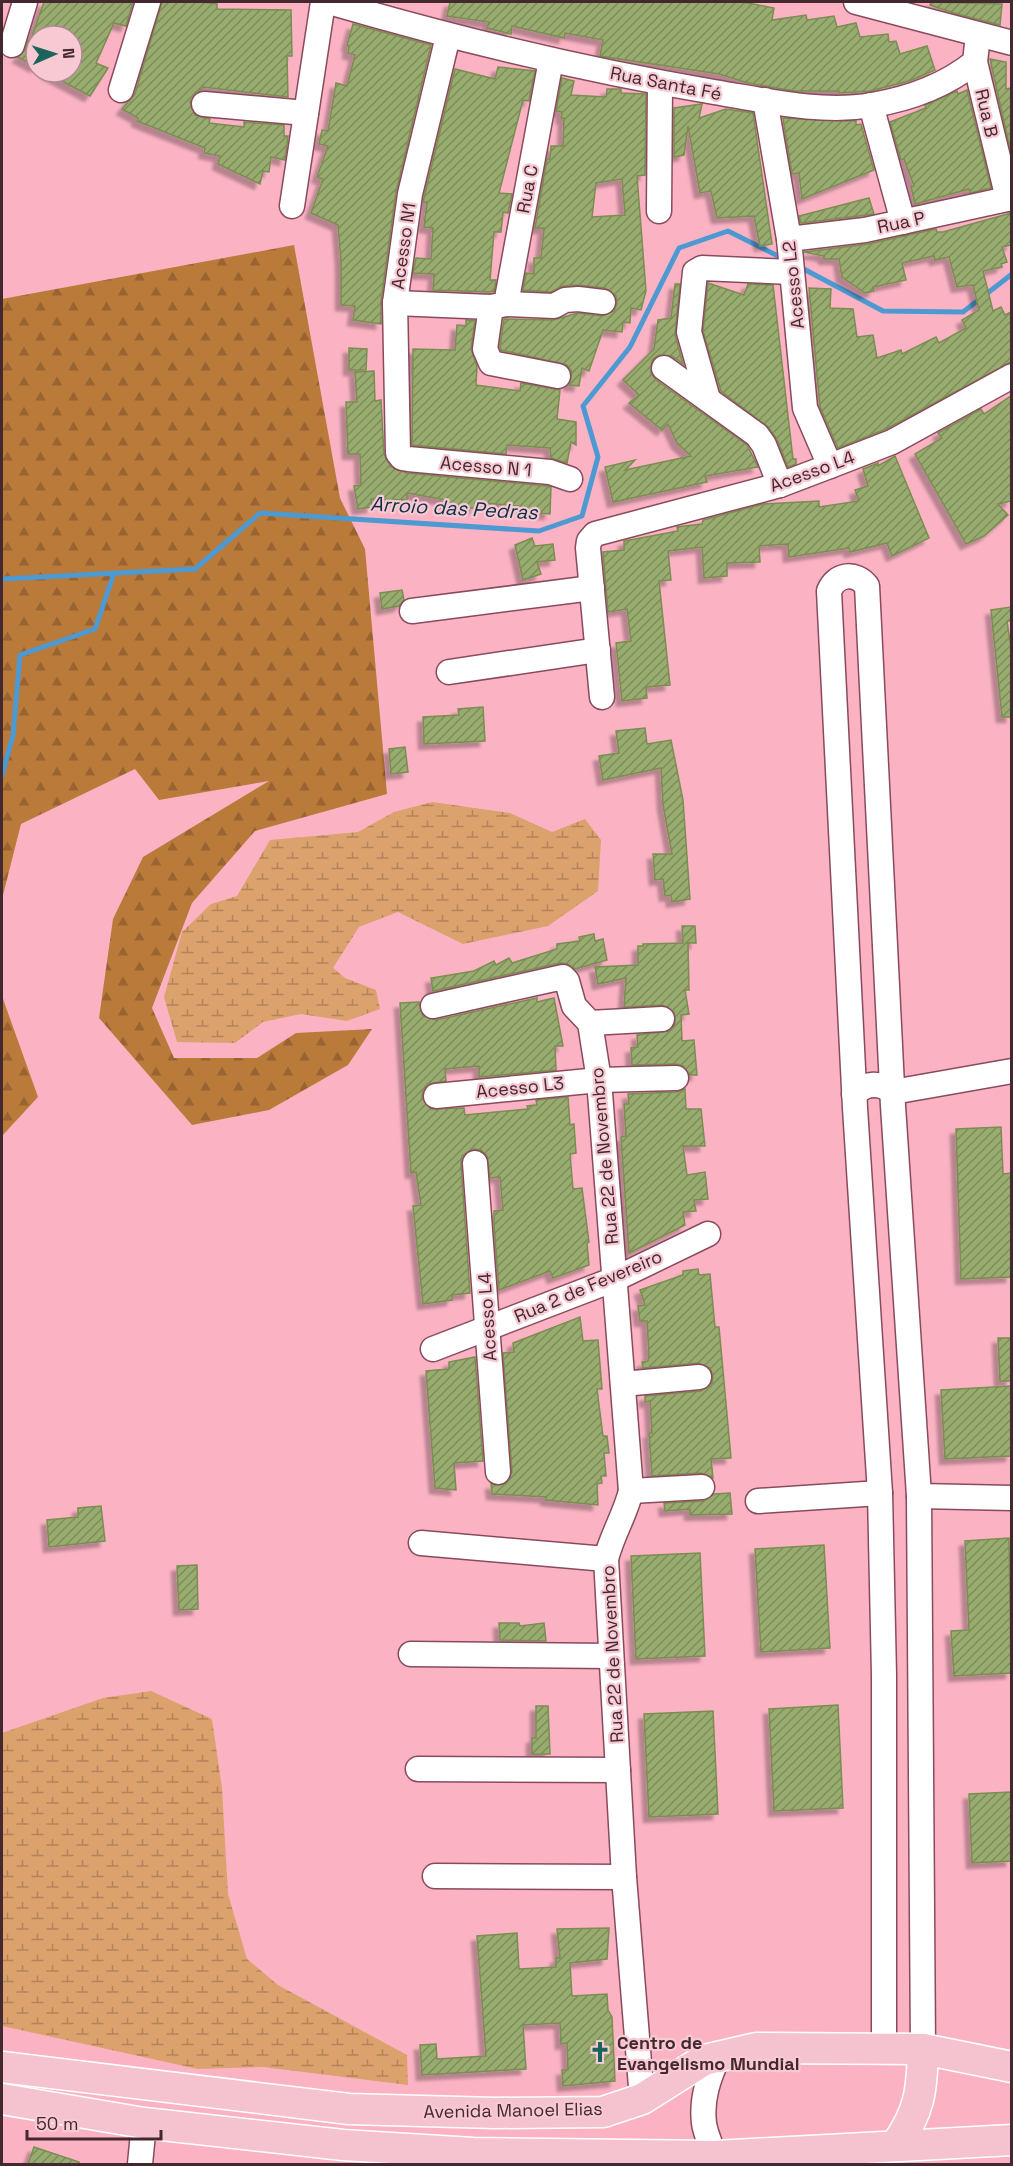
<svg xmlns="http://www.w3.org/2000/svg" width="1013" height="2166" viewBox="0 0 1013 2166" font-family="'Space Grotesk',sans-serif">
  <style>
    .forest { fill: url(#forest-firs) }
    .wetland { fill: url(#wetland-marsh) }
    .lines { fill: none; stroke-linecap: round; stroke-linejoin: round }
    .stream { stroke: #4d99d1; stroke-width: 5 }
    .building { fill: url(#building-hatch); stroke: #7b8d51; stroke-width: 1.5; fill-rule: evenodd; filter: url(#shadow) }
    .minor-casing { stroke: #894b5c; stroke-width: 27 }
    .major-casing { stroke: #fff; stroke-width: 33 }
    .minor { stroke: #fff; stroke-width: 24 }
    .major { stroke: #f5c2cf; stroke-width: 30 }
    .labels { text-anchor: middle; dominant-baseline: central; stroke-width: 4.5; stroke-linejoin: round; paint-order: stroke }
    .street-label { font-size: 18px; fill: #44282f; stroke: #f6c9d3 }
    .poi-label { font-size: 18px; font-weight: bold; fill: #44282f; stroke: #f6c9d3; text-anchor: start }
    .water-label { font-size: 20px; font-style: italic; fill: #0d2e45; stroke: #f6c9d3 }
  </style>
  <defs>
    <pattern id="forest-firs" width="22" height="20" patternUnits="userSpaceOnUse" patternTransform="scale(1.5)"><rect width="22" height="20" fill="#ba7a3a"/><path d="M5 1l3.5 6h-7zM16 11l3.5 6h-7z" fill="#996431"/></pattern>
    <pattern id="wetland-marsh" width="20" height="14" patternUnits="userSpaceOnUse" patternTransform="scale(1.5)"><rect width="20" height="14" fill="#dba26d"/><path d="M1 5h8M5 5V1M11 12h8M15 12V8" fill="none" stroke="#b3845a"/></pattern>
    <pattern id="building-hatch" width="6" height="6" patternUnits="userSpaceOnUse" patternTransform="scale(1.5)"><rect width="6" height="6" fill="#99ac6f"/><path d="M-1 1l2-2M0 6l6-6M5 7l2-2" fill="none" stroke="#7e8c5c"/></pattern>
    <filter id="shadow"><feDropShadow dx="-5.5" dy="5.5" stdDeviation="1.5" flood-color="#0004"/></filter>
  </defs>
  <rect width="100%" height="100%" fill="#fbb3c4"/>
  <!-- forest -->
  <g class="forest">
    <polygon points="294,245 340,498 365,549 387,794 255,831 192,903 152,1008 174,1058 257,1058 296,1033 372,1029 348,1065 269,1110 192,1125 99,1018 113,919 143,857 269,781 159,800 135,769 21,824 2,899 2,299"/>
    <polygon points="2,996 38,1097 2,1136"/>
  </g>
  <!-- wetland -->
  <g class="wetland">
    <polygon points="432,802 510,813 552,832 585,819 601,840 598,891 548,926 463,944 398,912 359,927 333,968 345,978 376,990 380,1009 347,1021 301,1014 263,1022 235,1043 177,1042 164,997 182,932 211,904 237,896 270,840 358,832 394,812"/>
    <polygon points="151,1691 212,1719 222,1788 228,1894 247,1959 278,1985 407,2055 408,2085 263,2067 198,2069 2,2026 2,1733 103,1698"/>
  </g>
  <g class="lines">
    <!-- stream -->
    <g class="stream">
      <polyline points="798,266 883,311 963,312 1012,274"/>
      <polyline points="2,579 195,569 260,513 539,531 582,516 598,457 583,406 630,347 679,248 728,231 784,259"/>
      <polyline points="2,775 13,735 20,655 95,629 114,573"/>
    </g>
  </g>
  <!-- building -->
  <g class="building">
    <polygon points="44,2 133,2 126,26 114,23 96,63 108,68 90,96 45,72 72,72 72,36 32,36"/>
    <polygon points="162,2 201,2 217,4 217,9 291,10 292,56 287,56 288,97 203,87 190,102 195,115 210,119 209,123 244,127 244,122 284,125 284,136 288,136 285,160 271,157 269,172 263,171 260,184 218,164 220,156 204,153 205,148 137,121 138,118 122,109 135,94"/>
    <polygon points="450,2 743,2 774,8 772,20 806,15 807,20 834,16 837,27 856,23 860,37 888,34 889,42 896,41 900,54 927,46 935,70 909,81 870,91 839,93 839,91 794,91 748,83 719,74 600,56 603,40 565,33 564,38 512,26 511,34 487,28 489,22 447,16"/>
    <polygon points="931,2 1002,4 1000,25 957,14 930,5"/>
    <polygon points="353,24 431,45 396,192 381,301 381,324 353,320 355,306 341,305 341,261 338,225 311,213 323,179 317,177 328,146 319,144 322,130 328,131 336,83 347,86 355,55 348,53 349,46 347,45"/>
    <polygon points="28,40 36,43 36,67 18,57 25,50"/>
    <polygon points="990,59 1006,62 1006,89 1011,88 1011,153"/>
    <polygon points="498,67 535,71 529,101 523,100 499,193 512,194 508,213 503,212 501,232 494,232 490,280 496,280 494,292 433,290 434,274 413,273 416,258 431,259 433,228 424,227 427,202 423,202 455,69 495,79"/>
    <path d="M562 78 574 81 571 95 606 97 607 89H621V93L646 94 645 175 637 176 646 291 641 310 631 308 630 323 623 322 622 332 603 330 589 371 582 368 579 386 569 385 572 372 567 365 501 350 500 347 504 319 553 320 578 313 602 316 614 311 617 304 616 296 605 288 577 285 563 286 551 292 523 290 526 273 534 274V258H541L544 228H535L547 159H550L551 146H563L564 118H561L562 112 556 111ZM622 179 625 215 592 217 596 183Z"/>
    <polygon points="967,90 991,188 970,193 969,189 915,204 911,187 914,186 904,159 901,160 890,122 926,108 925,105 957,91 958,94"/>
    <polygon points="702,104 699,118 726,109 753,113 772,244 760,246 754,216 717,218 711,191 700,193 688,126 684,155 674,157 674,108"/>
    <polygon points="783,118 856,121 856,125 861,124 874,170 802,199 799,173 792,174"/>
    <polygon points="869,198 874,214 801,223 799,216"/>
    <polygon points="1011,213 1011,245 1002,247 1007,262 1001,264 1002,267 983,271 993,311 1001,307 1005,315 1011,312 1011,362 886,429 838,448 820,407 809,288 831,289 830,308 853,309 857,337 873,335 877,358 901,350 902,354 936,337 939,343 966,328 962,320 979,310 973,285 957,287 949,257 935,260 934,256 902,263 906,280 873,287 874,291 865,293 842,277 839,259 824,259 824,256 804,252 868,244 936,229 937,232 943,232"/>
    <polygon points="708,283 744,295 748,284 773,285 793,459 796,459 796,464 788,467 777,439 768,427 721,391 703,331"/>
    <polygon points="675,284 680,284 675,335 683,364 672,356 659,355 652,360 651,373 656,380 747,445 758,467 705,476 707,482 613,502 605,467 635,460 625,470 691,456 677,443 668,424 662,430 629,403 639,395 623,380 654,349 658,320 671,318"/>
    <polygon points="466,320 475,321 471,348 477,366 476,385 520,391 521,383 560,390 557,419 576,422 576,445 571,442 567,463 551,458 550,448 507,445 506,454 412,445 413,349 455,350 457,325 466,326"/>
    <polygon points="349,348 367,349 366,370 349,370"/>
    <polygon points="374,371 375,401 381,400 384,454 391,467 407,473 547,486 551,487 550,514 526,512 526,507 475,502 475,508 445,508 446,500 407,493 407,500 371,499 372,507 358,509 354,486 361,485 360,454 348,454 346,402 357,402 355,372"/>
    <polygon points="1011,396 1011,501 998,504 1008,515 984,536 966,544 915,454 942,438 938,433 981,409 984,414"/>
    <polygon points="895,456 929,538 892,556 887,543 850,552 849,548 789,557 788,544 759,546 760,562 727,563 727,576 704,578 702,547 668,551 671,580 659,581 670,685 646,687 647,698 622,701 616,643 631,641 627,609 608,612 603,552 624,550 624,541 678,531 677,527 702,524 703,520 763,504 819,501 819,507 859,501 855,490 868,486 863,469 878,463 878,466"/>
    <polygon points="532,538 535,546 553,544 555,560 537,562 541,574 523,580 515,545"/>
    <polygon points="402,590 404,600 399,606 382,609 380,593"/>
    <polygon points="1011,607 1011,621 1007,621 1011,648 1011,717 1002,717 991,610"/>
    <polygon points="483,707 485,741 424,744 423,717 459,715 458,709"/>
    <polygon points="645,728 647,744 671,740 683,800 690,899 672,902 671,895 665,896 663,879 655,880 653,854 672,854 663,805 661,768 603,780 599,756 619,753 616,731"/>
    <polygon points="405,747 408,772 391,774 389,749"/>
    <polygon points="682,926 695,926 696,943 686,943 688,943 689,990 685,990 689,1014 681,1015 682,1041 694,1040 697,1075 690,1075 683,1066 676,1064 632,1065 631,1048 638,1047 637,1035 669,1031 675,1025 674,1012 662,1005 624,1007 626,978 598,984 595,967 638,965 638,946 643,946 643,944 683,943"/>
    <polygon points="594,934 595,941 603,939 607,960 575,969 567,964 560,963 433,991 431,978 474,971 494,961 496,965 509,958 512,963 557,949 557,944 580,941 579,937"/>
    <polygon points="537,998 537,1002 554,998 563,1046 555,1046 556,1070 479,1077 479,1066 445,1069 446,1081 428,1084 423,1090 422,1098 431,1109 464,1108 465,1115 528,1109 527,1106 537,1105 536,1100 568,1097 570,1125 574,1124 576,1153 570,1154 573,1189 582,1188 589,1242 587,1243 589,1265 553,1278 550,1271 499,1290 494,1225 494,1211 503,1210 500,1177 490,1178 487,1156 481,1150 473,1149 462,1156 461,1164 470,1293 452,1295 452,1300 423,1304 413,1206 421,1205 416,1172 411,1173 400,1003 419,1002 423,1016 436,1020"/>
    <polygon points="685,1089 686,1109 701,1109 705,1146 683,1146 687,1175 705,1172 708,1199 694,1200 696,1211 683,1212 685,1225 629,1253 621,1137 626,1136 624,1104 629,1104 628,1094 676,1092"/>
    <polygon points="1001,1127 1003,1174 1011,1173 1011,1277 961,1279 956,1129"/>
    <polygon points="698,1269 699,1275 710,1274 715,1327 719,1327 731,1458 711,1459 713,1478 701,1473 652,1476 649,1433 652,1433 650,1401 645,1402 645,1396 701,1391 712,1383 713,1376 710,1368 698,1363 643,1368 642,1362 648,1361 649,1354 647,1321 640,1321 638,1306 645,1305 640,1290 683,1275 683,1271"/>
    <polygon points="580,1317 583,1341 598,1340 602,1389 597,1389 603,1436 607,1436 609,1453 604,1453 606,1476 601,1476 602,1483 597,1484 598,1505 546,1500 546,1497 492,1494 491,1484 506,1484 512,1472 503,1353 514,1352 513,1343"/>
    <polygon points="998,1338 1011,1338 1011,1381 1000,1381"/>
    <polygon points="475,1357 483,1461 454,1463 456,1490 435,1488 426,1371 449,1369 449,1362"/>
    <polygon points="1011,1386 1011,1456 945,1459 941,1390"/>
    <polygon points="730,1493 732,1514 690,1515 690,1509 665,1511 664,1503 703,1501 714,1494"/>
    <polygon points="101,1506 105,1541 49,1547 47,1520 78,1517 78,1508"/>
    <polygon points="1009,1538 1011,1673 954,1676 951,1631 969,1630 965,1541"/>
    <polygon points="824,1545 830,1648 761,1652 755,1549"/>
    <polygon points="700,1553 705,1656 636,1659 631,1556"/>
    <polygon points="197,1565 198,1609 179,1610 177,1566"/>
    <polygon points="499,1623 519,1623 520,1626 544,1623 546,1641 500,1640"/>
    <polygon points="838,1705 843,1808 774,1811 769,1709"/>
    <polygon points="536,1706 548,1706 550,1754 532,1754 532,1738 536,1738"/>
    <polygon points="713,1711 718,1814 649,1817 644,1714"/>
    <polygon points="1011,1792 1011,1861 972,1863 969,1794"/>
    <polygon points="609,1928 607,1959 570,1963 572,1996 607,1994 608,2010 612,2017 615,2081 563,2086 562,2070 568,2070 567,2043 561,2044 560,2023 523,2025 526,2069 422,2075 420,2045 436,2044 437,2059 486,2056 477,1936 517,1933 519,1969 556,1967 556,1958 560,1958 557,1929"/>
    <polygon points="34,2147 79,2162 79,2164 28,2164"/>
  </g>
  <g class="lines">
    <defs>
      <g id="minor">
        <path d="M329 2C456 39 583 70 714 92 764 100 821 114 872 105 909 99 946 85 975 62L978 35"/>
        <polyline points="856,2 1012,43"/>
        <polyline points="448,36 410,194 395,303 398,453 402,458 408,459 550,472 570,479"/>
        <polyline points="12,45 25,2"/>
        <polyline points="975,62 1008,199"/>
        <polyline points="121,90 148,2"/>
        <polyline points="765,100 789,239 805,408 830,466"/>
        <polyline points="204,104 306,113"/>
        <polyline points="871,105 903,222"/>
        <polyline points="292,206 323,2"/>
        <polyline points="659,211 660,83"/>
        <polyline points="789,239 865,230 1012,198"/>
        <polyline points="395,303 491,307 485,349 491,363 558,376"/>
        <polyline points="506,304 554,306 565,300 578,299 603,302"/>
        <polyline points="491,307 506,304 551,60"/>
        <polyline points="664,368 757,435 764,445 780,485"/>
        <polyline points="708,399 689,332 695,272 702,268 792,272"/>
        <polyline points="412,611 592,588"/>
        <polyline points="449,672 598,650"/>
        <polyline points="602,697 588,548 589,541 595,534 780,485 830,466 892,442 1012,376"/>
        <path d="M433 1006 563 977 567 981 574 1006 590 1023 599 1080 631 1491C625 1515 612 1535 606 1559L624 1877 642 2099"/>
        <polyline points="590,1023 662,1019"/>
        <path d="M854 1094C866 1082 880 1082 893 1092L1012 1071"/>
        <polyline points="436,1096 599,1080 676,1078"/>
        <polyline points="475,1163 498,1472"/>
        <polyline points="433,1349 615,1279 708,1234"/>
        <polyline points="623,1384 699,1377"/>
        <polyline points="631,1491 702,1487"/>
        <polyline points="919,1496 1012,1498"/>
        <polyline points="758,1501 880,1493"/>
        <polyline points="421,1543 606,1559"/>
        <polyline points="411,1654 611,1656"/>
        <polyline points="418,1769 618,1770"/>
        <polyline points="435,1876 624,1877"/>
        <path d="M884 2051V1675L880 1493 855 1108 829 591C836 574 855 571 867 586L893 1106 919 1496 923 2049"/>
        <polyline points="140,2164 144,2123"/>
        <path d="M714 2164C715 2150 706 2138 704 2123 701 2098 709 2077 719 2055"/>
      </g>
      <g id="major">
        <polyline points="2,2067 349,2109 495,2113 603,2112 642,2099 704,2060 756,2048 923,2049 1012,2067"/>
        <polyline points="2,2099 144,2123 343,2145 473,2153 715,2156 1012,2140"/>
        <path d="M896 2145C920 2111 922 2090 923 2049"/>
      </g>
    </defs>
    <!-- minor casing -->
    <use href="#minor" class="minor-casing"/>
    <!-- major casing -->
    <use href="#major" class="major-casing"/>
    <!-- minor -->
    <use href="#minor" class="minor"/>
    <!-- major -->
    <use href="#major" class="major"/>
  </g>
  <!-- icons -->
  <defs>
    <symbol id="church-bare" viewBox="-9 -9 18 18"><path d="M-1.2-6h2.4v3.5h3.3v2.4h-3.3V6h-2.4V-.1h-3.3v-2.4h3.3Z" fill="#1a645b" stroke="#f6c9d3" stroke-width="2.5" paint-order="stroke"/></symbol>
  </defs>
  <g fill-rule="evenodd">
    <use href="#church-bare" x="585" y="2037" width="30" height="30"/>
  </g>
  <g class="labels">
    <!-- street labels -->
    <g class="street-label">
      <text transform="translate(666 83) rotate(11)">Rua Santa Fé</text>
      <text transform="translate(987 113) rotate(77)">Rua B</text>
      <text transform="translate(527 189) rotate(-79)">Rua C</text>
      <text transform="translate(901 222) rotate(-12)">Rua P</text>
      <text transform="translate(403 246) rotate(-82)">Acesso N1</text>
      <text transform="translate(793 285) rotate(-96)">Acesso L2</text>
      <text transform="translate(486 466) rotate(5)">Acesso N 1</text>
      <text transform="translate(812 471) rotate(-20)">Acesso L4</text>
      <text transform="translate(520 1087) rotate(-6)">Acesso L3</text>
      <text transform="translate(604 1156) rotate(-95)">Rua 22 de Novembro</text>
      <text transform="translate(588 1286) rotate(-23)">Rua 2 de Fevereiro</text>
      <text transform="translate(487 1317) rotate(-94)">Acesso L4</text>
      <text transform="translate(612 1654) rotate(-93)">Rua 22 de Novembro</text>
      <text transform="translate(513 2110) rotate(-1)">Avenida Manoel Elias</text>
    </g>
    <!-- poi labels -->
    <g class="poi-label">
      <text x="617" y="2042">Centro de<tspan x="617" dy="21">Evangelismo Mundial</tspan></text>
    </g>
    <!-- water labels -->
    <g class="water-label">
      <text transform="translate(454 508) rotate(3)">Arroio das Pedras</text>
    </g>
  </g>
  <!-- border -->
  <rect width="1013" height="2166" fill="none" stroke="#44282f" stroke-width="6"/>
  <!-- north arrow -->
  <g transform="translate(54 54) rotate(87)"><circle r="28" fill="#f6c9d3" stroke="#af8991" stroke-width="1.5"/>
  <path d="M0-4.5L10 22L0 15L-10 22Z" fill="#1a645b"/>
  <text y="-9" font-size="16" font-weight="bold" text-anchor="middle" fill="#44282f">N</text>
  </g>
  <!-- scale -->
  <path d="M27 2130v9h134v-9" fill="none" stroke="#44282f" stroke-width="3"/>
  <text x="36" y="2130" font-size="18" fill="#44282f" stroke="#f6c9d3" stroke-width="4.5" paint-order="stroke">50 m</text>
</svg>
